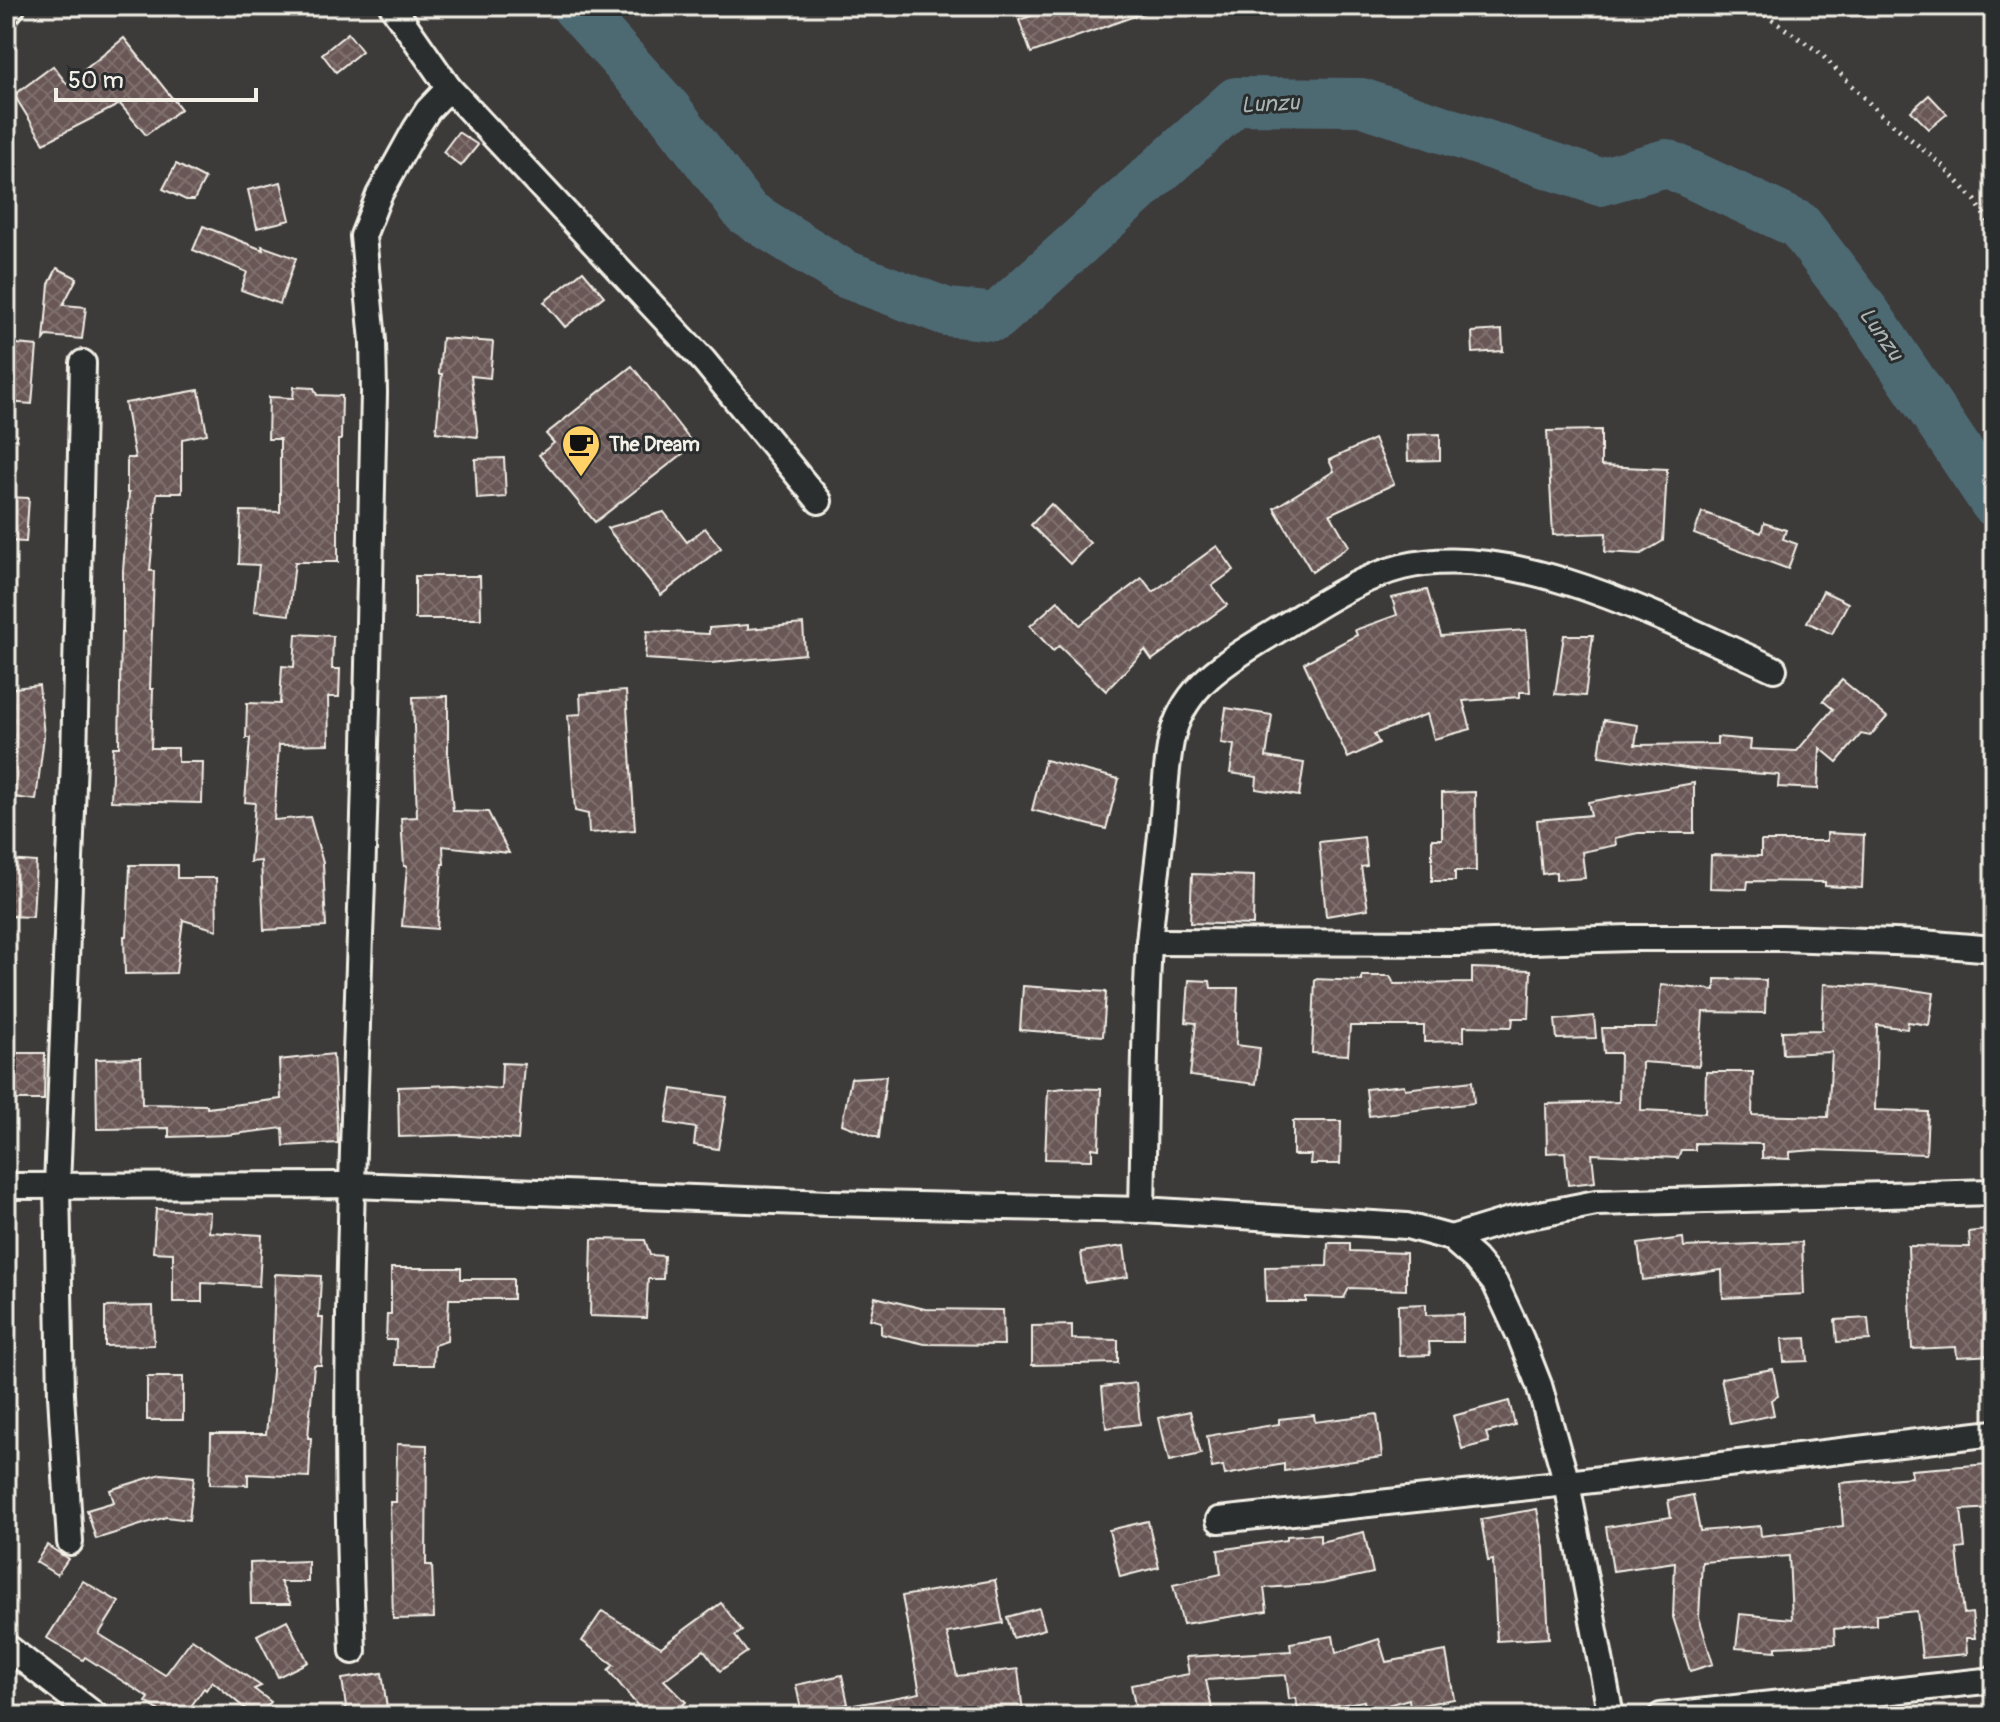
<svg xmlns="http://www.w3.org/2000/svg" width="2000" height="1722" viewBox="0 0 2000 1722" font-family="Pangolin,sans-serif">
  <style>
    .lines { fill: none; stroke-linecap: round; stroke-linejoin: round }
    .river { stroke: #4e6a73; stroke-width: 48 }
    .building { fill: url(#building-cross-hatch); stroke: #f4f1e8; stroke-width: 2 }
    .street-casing { stroke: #f4f1e8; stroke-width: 30 }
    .secondary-casing { stroke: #f4f1e8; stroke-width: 40 }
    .path { stroke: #f4f1e8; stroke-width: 5; stroke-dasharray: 2 6; stroke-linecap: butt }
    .street { stroke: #2a2d2e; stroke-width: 24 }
    .secondary { stroke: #2a2d2e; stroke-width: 34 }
    .labels { text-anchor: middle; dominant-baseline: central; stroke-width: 6; stroke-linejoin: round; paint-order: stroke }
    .poi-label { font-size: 20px; font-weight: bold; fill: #f4f1e8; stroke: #2a2d2e; text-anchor: start }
    .water-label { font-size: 22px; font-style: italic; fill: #a9b4b3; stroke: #2a2d2e }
  </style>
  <defs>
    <pattern id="building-cross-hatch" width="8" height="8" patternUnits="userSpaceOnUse" patternTransform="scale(2)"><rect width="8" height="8" fill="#695756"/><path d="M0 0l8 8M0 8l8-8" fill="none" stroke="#7f706e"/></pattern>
  </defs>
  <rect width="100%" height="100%" fill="#3d3a3a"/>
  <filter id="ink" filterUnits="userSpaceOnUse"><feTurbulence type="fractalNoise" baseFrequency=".0125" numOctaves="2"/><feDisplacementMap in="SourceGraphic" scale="16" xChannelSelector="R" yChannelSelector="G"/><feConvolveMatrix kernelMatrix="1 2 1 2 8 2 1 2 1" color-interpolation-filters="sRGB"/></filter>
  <g filter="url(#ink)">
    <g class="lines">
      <!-- river -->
      <polyline class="river" points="575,6 669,111 746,212 845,274 947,312 996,317 1236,101 1361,102 1600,182 1666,163 1799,225 1868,315 1994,503"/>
    </g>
    <!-- building -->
    <g class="building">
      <polygon points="1058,6 1154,6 1155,9 1031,53 1019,20"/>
      <polygon points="348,33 362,51 336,72 322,54"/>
      <polygon points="124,38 181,109 146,135 120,104 44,143 14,95 53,66 67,84"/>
      <polygon points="1929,95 1947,114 1929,129 1911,111"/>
      <polygon points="458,132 478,145 461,166 443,152"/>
      <polygon points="176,164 205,179 194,200 186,200 163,189"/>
      <polygon points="281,182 290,220 257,228 248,190"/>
      <polygon points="203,226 263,250 262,246 296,258 280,304 241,290 247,272 193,250"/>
      <polygon points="57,268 77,278 63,305 86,307 82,339 47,336 44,340 49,284"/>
      <polygon points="583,271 604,296 565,327 544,302"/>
      <polygon points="1502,330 1503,351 1473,353 1472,332"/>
      <polygon points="442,338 493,342 490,378 471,376 478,437 436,432 442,374 439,374"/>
      <polygon points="6,343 37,346 32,404 6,402"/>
      <polygon points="632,366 694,445 595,522 539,455 554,443 546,434"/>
      <polygon points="294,387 314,388 317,395 342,396 341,440 338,440 338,562 295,562 289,615 254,611 259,565 239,564 241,511 280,512 280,439 268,439 269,397 293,398"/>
      <polygon points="199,390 207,434 182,439 182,493 157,493 150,571 154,571 150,689 153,689 151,748 178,748 178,762 203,762 202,803 111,801 113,747 119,747 121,632 123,633 123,571 129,493 127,493 127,458 135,458 125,403"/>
      <polygon points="1601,430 1601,466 1667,469 1663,541 1641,554 1605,552 1606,533 1553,535 1547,431"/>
      <polygon points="1440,434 1440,460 1408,461 1407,435"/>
      <polygon points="1374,439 1394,484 1330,514 1349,546 1312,572 1274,508 1334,471 1329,460"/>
      <polygon points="504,458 506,497 477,499 475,459"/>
      <polygon points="6,497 29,498 26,542 6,541"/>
      <polygon points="1051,504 1090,543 1070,564 1031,525"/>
      <polygon points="664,512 687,542 705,528 721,548 661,595 607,528"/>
      <polygon points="1702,512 1761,533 1764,523 1786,530 1783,539 1797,544 1788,569 1694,534"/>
      <polygon points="1217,546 1234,570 1212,586 1227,605 1152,660 1145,650 1106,691 1059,646 1053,651 1030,626 1058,601 1080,625 1142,578 1153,592"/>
      <polygon points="415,576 480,576 481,619 415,619"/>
      <polygon points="1427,590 1441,636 1526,630 1530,692 1520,692 1520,697 1463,701 1471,729 1434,739 1427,714 1374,734 1379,743 1348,758 1304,663 1357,635 1355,630 1397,615 1392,598"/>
      <polygon points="1823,591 1848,603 1832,634 1807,622"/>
      <polygon points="803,624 805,654 711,663 645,659 647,631 709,634 709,628 748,625 748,629"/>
      <polygon points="296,634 333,636 332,669 340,669 339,697 328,697 329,744 279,745 274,820 310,817 323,863 326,927 264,930 261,861 250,862 255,803 245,802 250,738 246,738 247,703 280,704 282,666 294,667"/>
      <polygon points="1564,635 1593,635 1585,696 1555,694"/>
      <polygon points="1842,680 1887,717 1870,736 1861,734 1837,762 1820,748 1818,789 1778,787 1779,775 1693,769 1599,756 1604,720 1638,725 1635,745 1717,744 1717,737 1751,740 1750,749 1797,751 1833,709 1823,701"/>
      <polygon points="39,685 44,736 36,800 6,796 6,689"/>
      <polygon points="626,691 635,830 589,833 588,814 575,811 568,715 581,714 580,694"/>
      <polygon points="448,696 448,760 453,811 488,812 509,853 443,846 444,864 442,864 437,929 402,926 407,866 404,866 401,818 417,817 413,697"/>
      <polygon points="1226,708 1272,715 1266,757 1304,763 1299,796 1256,789 1257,777 1230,773 1234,745 1221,743"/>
      <polygon points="1045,760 1119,779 1106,829 1032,810"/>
      <polygon points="1694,783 1694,833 1638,833 1615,838 1616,845 1582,852 1585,878 1556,880 1556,872 1542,874 1537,820 1591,815 1588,802"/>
      <polygon points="1475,792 1476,871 1455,871 1455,881 1432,881 1432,839 1442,839 1442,793"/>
      <polygon points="1827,833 1864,835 1862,888 1825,886 1825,882 1748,881 1747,889 1710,888 1711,855 1761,856 1761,841 1827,841"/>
      <polygon points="1364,837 1367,866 1361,867 1368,909 1326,916 1319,842"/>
      <polygon points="6,860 36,862 33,917 6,916"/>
      <polygon points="130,865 177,865 177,878 216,878 217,930 183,920 176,973 125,974 124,936 127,936"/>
      <polygon points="1192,874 1254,876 1253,925 1190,923"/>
      <polygon points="1472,968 1531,970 1529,1018 1513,1018 1512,1027 1464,1026 1464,1041 1424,1042 1424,1026 1350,1026 1348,1055 1312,1053 1315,979 1362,981 1362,976 1390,976 1394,984 1472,983"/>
      <polygon points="1715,979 1766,980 1765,1013 1703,1012 1699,1066 1642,1062 1641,1110 1705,1113 1706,1072 1753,1072 1752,1115 1828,1117 1832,1052 1783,1054 1782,1031 1822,1030 1824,984 1892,987 1934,993 1929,1025 1908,1022 1907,1029 1877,1025 1875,1110 1928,1112 1926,1154 1815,1150 1790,1152 1790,1159 1762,1158 1762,1144 1695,1143 1695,1150 1681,1150 1678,1158 1592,1154 1595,1182 1568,1185 1565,1152 1547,1153 1546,1104 1619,1102 1620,1053 1604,1053 1602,1028 1657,1028 1661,985 1715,990"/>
      <polygon points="1189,980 1210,981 1211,988 1238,988 1236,1045 1260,1048 1256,1084 1190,1076 1196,1023 1186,1022"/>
      <polygon points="1023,986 1106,992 1103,1036 1020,1030"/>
      <polygon points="1594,1016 1596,1038 1557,1039 1555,1020"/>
      <polygon points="6,1053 45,1053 44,1100 6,1100"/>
      <polygon points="333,1054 338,1143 284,1146 283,1128 226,1135 169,1137 169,1128 97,1129 96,1059 141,1058 142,1104 207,1105 207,1108 281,1099 279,1060"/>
      <polygon points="502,1063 524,1064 518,1140 459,1135 399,1137 398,1087 455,1085 501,1089"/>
      <polygon points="886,1076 879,1138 842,1124 851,1078"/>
      <polygon points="1472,1081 1474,1103 1369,1116 1366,1089 1404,1085 1405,1089"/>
      <polygon points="1064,1088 1101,1089 1099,1149 1092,1148 1092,1160 1045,1159 1048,1090"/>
      <polygon points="672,1089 727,1097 718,1149 694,1145 696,1128 666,1123"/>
      <polygon points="1293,1121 1341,1121 1340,1164 1310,1164 1311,1155 1293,1155"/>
      <polygon points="156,1209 210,1212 209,1232 262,1235 259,1286 202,1283 202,1302 173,1302 173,1253 153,1252"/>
      <polygon points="1994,1229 1994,1355 1957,1357 1956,1347 1912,1349 1908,1246 1970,1247 1969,1232"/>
      <polygon points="1683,1238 1684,1247 1802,1242 1804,1294 1723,1298 1722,1270 1643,1280 1638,1244"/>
      <polygon points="592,1239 645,1240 650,1255 664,1256 663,1279 648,1279 646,1318 590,1316"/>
      <polygon points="1328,1243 1350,1243 1350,1251 1406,1253 1406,1290 1349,1288 1344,1298 1306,1297 1306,1302 1266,1302 1265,1267 1327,1266"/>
      <polygon points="1124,1246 1128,1277 1085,1283 1081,1252"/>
      <polygon points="391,1268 461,1268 461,1279 513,1279 513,1299 449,1299 447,1341 434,1345 433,1365 395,1365 396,1340 386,1340 387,1314 391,1314"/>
      <polygon points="275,1274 321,1276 319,1318 323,1318 321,1365 314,1365 308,1438 311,1438 309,1477 248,1474 248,1485 210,1484 211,1434 266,1434 272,1371"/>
      <polygon points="875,1297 925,1309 1003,1310 1004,1345 925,1344 881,1334 881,1322 870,1319"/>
      <polygon points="1426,1304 1426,1315 1463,1314 1463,1342 1429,1342 1430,1355 1399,1356 1398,1305"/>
      <polygon points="153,1306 154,1345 105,1346 105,1307"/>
      <polygon points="1868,1318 1870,1340 1837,1342 1835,1320"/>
      <polygon points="1072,1325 1072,1339 1118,1340 1118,1363 1032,1365 1032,1326"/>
      <polygon points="1806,1338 1808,1361 1784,1362 1782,1339"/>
      <polygon points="1773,1369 1778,1396 1771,1400 1774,1415 1730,1424 1721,1378"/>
      <rect x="147" y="1377" width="36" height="43"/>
      <polygon points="1136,1383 1140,1424 1106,1428 1102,1387"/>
      <polygon points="1509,1401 1515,1425 1486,1433 1489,1442 1462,1449 1453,1416"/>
      <polygon points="1190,1411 1201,1454 1169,1461 1159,1418"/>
      <polygon points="1377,1414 1382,1457 1284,1471 1284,1464 1225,1475 1223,1466 1212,1468 1207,1436 1279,1424 1279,1419 1314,1415 1315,1422"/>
      <polygon points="397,1444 427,1445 426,1565 432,1565 434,1618 393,1619 390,1502 396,1502"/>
      <polygon points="1989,1464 1994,1471 1994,1508 1961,1510 1965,1548 1957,1549 1964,1614 1972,1613 1975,1638 1966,1638 1967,1654 1922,1658 1917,1611 1876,1615 1876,1625 1834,1629 1835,1644 1776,1647 1776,1651 1736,1648 1740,1614 1792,1619 1789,1556 1702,1562 1699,1617 1713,1664 1690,1671 1673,1617 1675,1562 1613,1571 1606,1527 1671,1517 1668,1500 1693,1495 1700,1531 1760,1526 1761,1536 1843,1526 1840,1483 1912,1477 1911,1470"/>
      <polygon points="161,1474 194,1477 189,1520 166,1517 96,1539 87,1510 114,1502 110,1490"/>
      <polygon points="1537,1509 1544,1548 1549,1638 1497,1641 1493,1560 1488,1561 1481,1519"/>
      <polygon points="1148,1521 1159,1567 1120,1577 1109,1530"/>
      <polygon points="1364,1532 1373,1573 1322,1584 1264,1588 1267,1611 1183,1624 1173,1585 1221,1574 1218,1550 1287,1540 1287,1536 1320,1534 1320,1542"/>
      <polygon points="47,1545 68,1559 57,1575 36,1562"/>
      <polygon points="308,1561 308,1582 280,1582 291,1604 251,1604 250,1563"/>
      <polygon points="995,1580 1003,1623 947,1633 957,1676 1018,1669 1023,1713 998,1716 854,1716 854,1705 920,1693 902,1596"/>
      <polygon points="83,1581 119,1602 99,1634 165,1675 192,1639 261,1686 254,1689 271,1702 259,1716 254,1716 212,1681 206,1690 204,1688 184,1716 167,1716 146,1702 149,1698 85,1657 83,1660 47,1638"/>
      <polygon points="721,1603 742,1631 735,1636 747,1652 720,1671 704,1650 664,1680 686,1702 671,1716 646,1716 608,1670 614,1665 582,1641 602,1611 661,1647"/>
      <polygon points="1039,1608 1045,1629 1013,1638 1007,1617"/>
      <polygon points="287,1620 308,1662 278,1677 257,1635"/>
      <polygon points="1333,1636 1336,1653 1379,1639 1386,1662 1446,1651 1454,1699 1410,1707 1409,1699 1366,1711 1364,1701 1298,1712 1296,1698 1289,1699 1286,1675 1206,1680 1213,1714 1137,1716 1131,1685 1189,1674 1186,1657 1291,1651 1290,1643"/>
      <polygon points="382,1673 387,1708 347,1714 342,1679"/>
      <polygon points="842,1675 848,1704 802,1714 796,1685"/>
    </g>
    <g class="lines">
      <defs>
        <g id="street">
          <polyline points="392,6 449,88 704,361 819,501"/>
          <polyline points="1149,942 1460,943 1631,938 1782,938 1922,943 1994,949"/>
          <polyline points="6,1186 352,1185 829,1203 1142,1210 1407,1226 1451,1238 1475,1259 1495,1283 1521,1339 1539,1385 1567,1483 1611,1716"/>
          <path d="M1142 1210C1144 1121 1144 1032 1149 944 1152 908 1157 871 1161 835 1165 806 1165 761 1173 733 1187 683 1231 659 1273 633 1313 609 1355 579 1402 567 1516 539 1671 623 1774 669"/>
          <polyline points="1451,1238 1510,1220 1596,1203 1994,1192"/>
          <polyline points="1219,1520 1567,1483 1994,1433"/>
          <polyline points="70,1542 61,1395 57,1186 74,759 83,363"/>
          <polyline points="6,1646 96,1716"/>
          <path d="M353 1651C342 1412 352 1175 360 936 367 755 370 574 374 393L373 341 363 236 379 195 415 130 428 110 449 88"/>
          <polyline points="1661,1716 1994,1680"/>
        </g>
        <polyline id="secondary" points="6,7 7,6"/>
      </defs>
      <!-- street casing -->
      <use href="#street" class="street-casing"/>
      <!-- secondary casing -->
      <use href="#secondary" class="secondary-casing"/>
      <!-- path -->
      <polyline class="path" points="1752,6 1819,52 1877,111 1944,167 1975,200 1994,232"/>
      <!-- street -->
      <use href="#street" class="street"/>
      <!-- secondary -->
      <use href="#secondary" class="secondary"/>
    </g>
  </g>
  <!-- icons -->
  <defs>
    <symbol id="cafe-pin" viewBox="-11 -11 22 30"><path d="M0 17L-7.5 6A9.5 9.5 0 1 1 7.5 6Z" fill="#ffd166" stroke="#2a2d2e"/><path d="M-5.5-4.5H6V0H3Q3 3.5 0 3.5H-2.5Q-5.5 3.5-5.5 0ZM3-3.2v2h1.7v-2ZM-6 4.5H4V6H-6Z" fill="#111"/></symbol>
  </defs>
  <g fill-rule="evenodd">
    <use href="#cafe-pin" x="559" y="422" width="44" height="60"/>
  </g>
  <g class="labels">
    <!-- poi labels -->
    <g class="poi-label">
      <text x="609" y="444">The Dream</text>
    </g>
    <!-- water labels -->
    <g class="water-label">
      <text transform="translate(1270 104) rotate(-3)">Lunzu</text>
      <text transform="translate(1881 334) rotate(55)">Lunzu</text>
    </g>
  </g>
  <!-- margin -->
  <rect width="2000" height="1722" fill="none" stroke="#2a2d2e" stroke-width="32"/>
  <rect x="16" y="16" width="1968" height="1690" fill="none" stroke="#f4f1e8" stroke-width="3" filter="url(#ink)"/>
  <!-- scale -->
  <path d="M56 88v12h200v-12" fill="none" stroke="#f4f1e8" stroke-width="4"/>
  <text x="68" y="88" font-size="24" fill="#f4f1e8" stroke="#2a2d2e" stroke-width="6" paint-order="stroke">50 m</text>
</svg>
